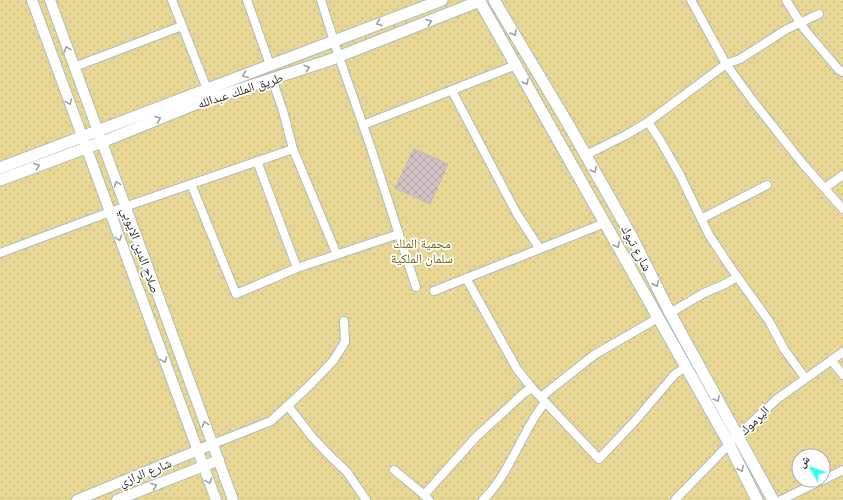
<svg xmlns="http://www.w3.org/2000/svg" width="843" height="500" viewBox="0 0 843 500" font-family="Montserrat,'Noto Naskh Arabic',sans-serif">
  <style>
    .park { fill: url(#park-dots); fill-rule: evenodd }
    .building { fill: url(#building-cross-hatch); stroke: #cab6ba }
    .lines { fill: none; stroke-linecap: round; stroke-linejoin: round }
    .minor-casing { stroke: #acbcbb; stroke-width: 10 }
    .tertiary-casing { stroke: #acbcbb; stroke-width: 12 }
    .secondary-casing { stroke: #acbcbb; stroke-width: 13 }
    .minor { stroke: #fff; stroke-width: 8 }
    .tertiary { stroke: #fff; stroke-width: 10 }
    .secondary { stroke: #fff; stroke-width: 11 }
    .oneway { stroke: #a0a0a0 }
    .labels { text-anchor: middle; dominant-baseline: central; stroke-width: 3.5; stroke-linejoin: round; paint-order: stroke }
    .street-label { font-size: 13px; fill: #2b2b2b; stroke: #fff }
    .park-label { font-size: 13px; fill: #6e6715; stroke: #fff }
  </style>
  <defs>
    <pattern id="park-dots" width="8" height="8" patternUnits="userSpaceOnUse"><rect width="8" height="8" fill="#e8d795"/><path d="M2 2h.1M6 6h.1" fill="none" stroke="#c7b981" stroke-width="1.8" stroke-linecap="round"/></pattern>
    <pattern id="building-cross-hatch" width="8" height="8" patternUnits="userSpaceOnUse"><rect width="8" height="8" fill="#d0c1c5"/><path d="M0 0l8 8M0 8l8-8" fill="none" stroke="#b3a6a9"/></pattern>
  </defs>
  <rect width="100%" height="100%" fill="#eedce2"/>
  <!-- park -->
  <path class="park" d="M0 0H843V500H0ZM799 456H823V480H799Z"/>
  <!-- building -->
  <polygon class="building" points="414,149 448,164 430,204 395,188"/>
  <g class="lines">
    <defs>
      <g id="minor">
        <polyline points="172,0 207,89"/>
        <polyline points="247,0 270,65"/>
        <polyline points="321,0 339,57 370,145 416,287"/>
        <polyline points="691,0 726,64 753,101 803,164 843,209"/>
        <polyline points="786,0 805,30 839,70 843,72"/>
        <polyline points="74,67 182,26"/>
        <polyline points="272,79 283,111 293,149 337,255"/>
        <polyline points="452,91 517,214 540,249"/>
        <polyline points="648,122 660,140 680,175 709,235 731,268 769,321 784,349 805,378"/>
        <polyline points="363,125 516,65"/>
        <polyline points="586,155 626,135 648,122 726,64 740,59 787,29 819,14"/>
        <polyline points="257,161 297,268"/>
        <polyline points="191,184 236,294 297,268 399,234"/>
        <polyline points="825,188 843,175"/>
        <polyline points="701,219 767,185"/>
        <polyline points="0,253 110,212 293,149"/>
        <polyline points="466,278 517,369 532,388 599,459 634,422 675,374 686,367"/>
        <polyline points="434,291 605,223"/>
        <polyline points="670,313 704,293 725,284 737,277"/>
        <polyline points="831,360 843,375"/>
        <polyline points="541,397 594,355 658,318"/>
        <polyline points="288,406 313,438 330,456 347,472 366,500"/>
        <polyline points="213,444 271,421 309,386 333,361 345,342 344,321"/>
        <polyline points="394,470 422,493 429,500"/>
        <polyline points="823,480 843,470"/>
        <polyline points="424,495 476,437 524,393 532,388"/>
        <path d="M483 500C505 479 517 446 533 420 536 414 541 408 545 402"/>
        <polyline points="675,500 738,435 777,399 843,352"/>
        <polyline points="781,500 822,480"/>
      </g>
      <g id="tertiary">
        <polyline points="32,0 216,500"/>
        <polyline points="50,0 233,500"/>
        <polyline points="77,500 213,444"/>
        <polyline points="117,500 219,460"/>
      </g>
      <g id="secondary">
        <polyline points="479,0 726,438 757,500"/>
        <polyline points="494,0 567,122 632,237 670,313 773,500"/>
        <polyline points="0,168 442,0"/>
        <polyline points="0,180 102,142 198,103 330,60 480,1"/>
      </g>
    </defs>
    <!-- minor casing -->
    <use href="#minor" class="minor-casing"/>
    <!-- tertiary casing -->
    <use href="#tertiary" class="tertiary-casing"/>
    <!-- secondary casing -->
    <use href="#secondary" class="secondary-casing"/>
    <!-- minor -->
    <use href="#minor" class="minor"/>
    <!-- tertiary -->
    <use href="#tertiary" class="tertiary"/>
    <!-- secondary -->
    <use href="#secondary" class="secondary"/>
  </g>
  <!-- one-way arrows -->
  <defs><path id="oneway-chevron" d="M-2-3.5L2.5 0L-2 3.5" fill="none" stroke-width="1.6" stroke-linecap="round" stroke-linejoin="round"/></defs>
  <g class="oneway">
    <use href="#oneway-chevron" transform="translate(429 22) rotate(-21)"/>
    <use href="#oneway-chevron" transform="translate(379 23) rotate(159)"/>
    <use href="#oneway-chevron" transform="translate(514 33) rotate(59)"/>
    <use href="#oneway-chevron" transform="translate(67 49) rotate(-110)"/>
    <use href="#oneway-chevron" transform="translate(307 68) rotate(-18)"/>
    <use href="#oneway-chevron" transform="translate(245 75) rotate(159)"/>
    <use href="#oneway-chevron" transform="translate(526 82) rotate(61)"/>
    <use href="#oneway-chevron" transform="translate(69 102) rotate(70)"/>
    <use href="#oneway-chevron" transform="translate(158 119) rotate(-22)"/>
    <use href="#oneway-chevron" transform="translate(37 166) rotate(-20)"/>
    <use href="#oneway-chevron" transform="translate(594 170) rotate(61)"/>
    <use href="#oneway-chevron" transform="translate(117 184) rotate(-110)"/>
    <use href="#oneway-chevron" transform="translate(119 238) rotate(70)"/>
    <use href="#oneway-chevron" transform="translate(617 245) rotate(61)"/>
    <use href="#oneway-chevron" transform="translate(656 284) rotate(63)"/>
    <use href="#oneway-chevron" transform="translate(164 360) rotate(70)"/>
    <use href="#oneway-chevron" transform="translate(717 399) rotate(60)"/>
    <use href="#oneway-chevron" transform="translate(205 424) rotate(-110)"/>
    <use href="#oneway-chevron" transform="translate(741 469) rotate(63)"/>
    <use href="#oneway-chevron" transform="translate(209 481) rotate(70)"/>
    <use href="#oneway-chevron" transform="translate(154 486) rotate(-22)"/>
  </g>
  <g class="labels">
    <!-- street labels -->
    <g class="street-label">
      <text transform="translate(240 90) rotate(-18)">طريق الملك عبدالله</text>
      <text transform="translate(637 248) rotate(62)">شارع تبوك</text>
      <text transform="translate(141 250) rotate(70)">صلاح الدين الايوبي</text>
      <text transform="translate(754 420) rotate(-44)">اليرموك</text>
      <text transform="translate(145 472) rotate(-22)">شارع الرازي</text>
    </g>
    <!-- park labels -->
    <g class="park-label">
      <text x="422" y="243">محمية الملك<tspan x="422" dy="15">سلمان الملكية</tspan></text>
    </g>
  </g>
  <!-- north arrow -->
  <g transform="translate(811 468) rotate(310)"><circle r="19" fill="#ffffff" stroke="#aaaaaa"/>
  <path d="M0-3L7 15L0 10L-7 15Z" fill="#38fff3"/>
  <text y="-6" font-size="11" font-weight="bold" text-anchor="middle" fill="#2b2b2b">ش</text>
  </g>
</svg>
